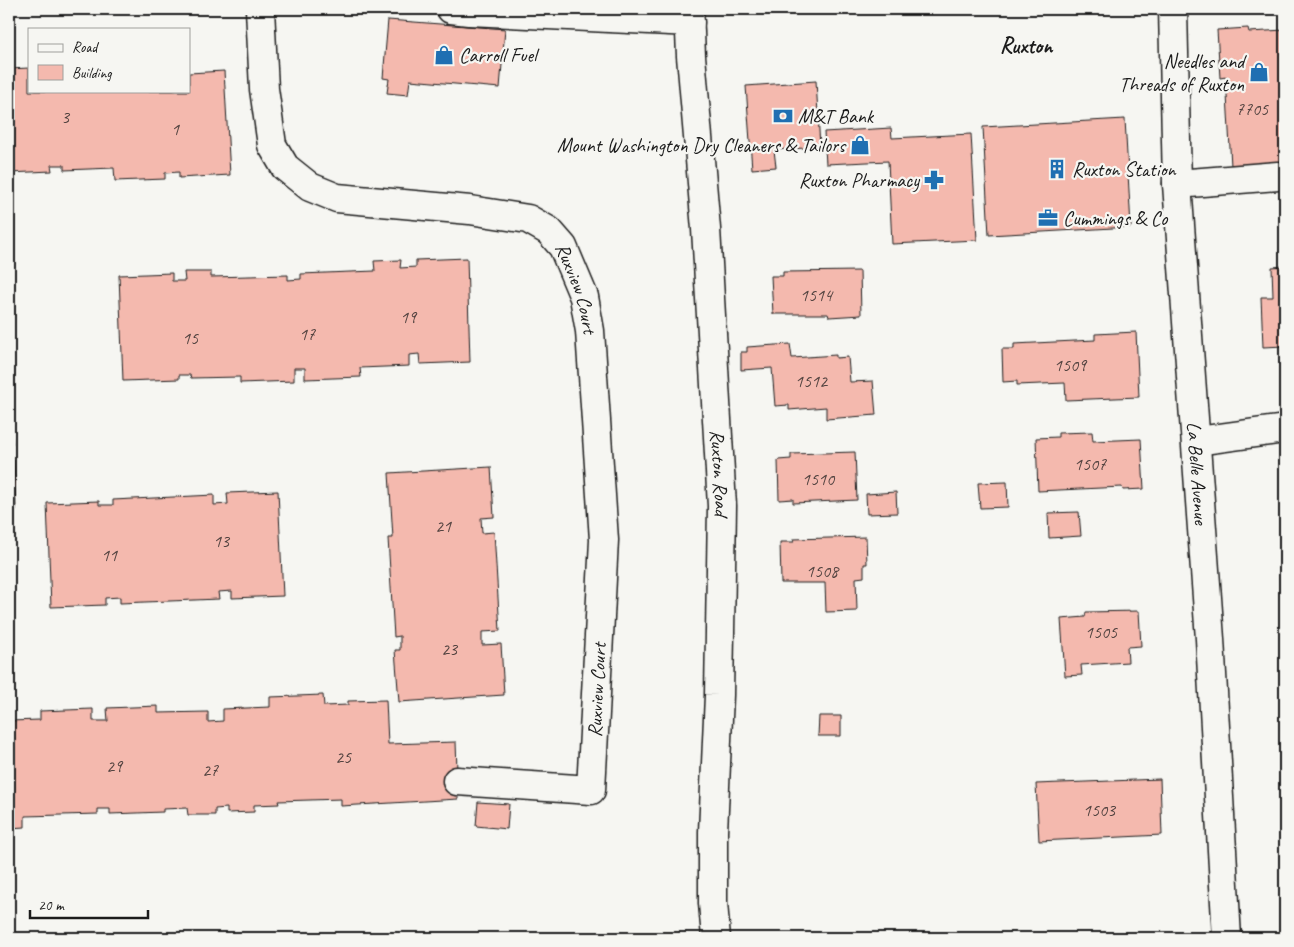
<svg xmlns="http://www.w3.org/2000/svg" width="1294" height="947" viewBox="0 0 1294 947" font-family="Caveat,sans-serif">
  <style>
    .building { fill: #f4b9ae; stroke: #1c1c1c }
    .lines { fill: none; stroke-linecap: round; stroke-linejoin: round }
    .minor-casing { stroke: #1c1c1c; stroke-width: 31 }
    .minor { stroke: #f6f6f2; stroke-width: 28 }
    .labels { text-anchor: middle; dominant-baseline: central; stroke-width: 4.5; stroke-linejoin: round; paint-order: stroke }
    .number-label { font-size: 18px; fill: #524340 }
    .poi-label { font-size: 20px; fill: #1c1c1c; stroke: #f6f6f2; text-anchor: start }
    .street-label { font-size: 20px; fill: #1c1c1c; stroke: #f6f6f2 }
    .quarter-label { font-size: 22px; font-weight: bold; fill: #1c1c1c; stroke: #f6f6f2 }
  </style>
  <rect width="100%" height="100%" fill="#f6f6f2"/>
  <filter id="ink" filterUnits="userSpaceOnUse"><feTurbulence type="fractalNoise" baseFrequency=".02" numOctaves="2"/><feDisplacementMap in="SourceGraphic" scale="10" xChannelSelector="R" yChannelSelector="G"/><feConvolveMatrix kernelMatrix="1 2 1 2 8 2 1 2 1" color-interpolation-filters="sRGB"/></filter>
  <g filter="url(#ink)">
    <!-- building -->
    <g class="building">
      <polygon points="388,20 505,29 500,88 410,80 408,95 387,93 389,79 383,78"/>
      <polygon points="1248,28 1249,32 1285,30 1285,164 1231,166 1226,77 1220,78 1217,30"/>
      <polygon points="29,68 29,91 189,91 189,73 224,71 230,175 179,178 179,172 165,173 165,179 115,181 114,168 64,170 64,165 51,165 52,171 9,173 9,69"/>
      <polygon points="816,81 820,147 774,150 776,167 752,169 746,86"/>
      <polygon points="1125,119 1131,227 989,235 983,127"/>
      <polygon points="891,128 892,138 971,134 977,240 892,244 888,161 826,164 824,132"/>
      <polygon points="467,258 470,362 420,364 419,354 409,355 409,366 360,368 361,377 305,379 305,368 294,368 294,381 240,383 240,377 191,378 190,375 179,375 179,379 123,381 119,275 172,273 172,281 185,281 184,272 211,272 211,277 288,275 288,280 301,279 301,274 375,271 374,261 401,260 400,268 416,267 416,260"/>
      <polygon points="1285,266 1285,346 1263,347 1261,297 1273,297 1272,267"/>
      <polygon points="860,271 861,315 829,317 828,314 773,314 771,276 783,276 783,272"/>
      <polygon points="1136,332 1139,397 1066,400 1065,383 1017,385 1017,381 1003,382 1002,349 1014,349 1014,344 1095,340 1095,334"/>
      <polygon points="790,344 792,358 836,355 836,358 848,357 850,382 873,381 876,415 826,419 826,407 789,410 789,405 775,406 772,368 741,370 741,352 747,352 747,347"/>
      <polygon points="9,395 12,444 9,444"/>
      <polygon points="1092,432 1093,441 1141,439 1144,489 1123,490 1122,487 1038,491 1036,438 1058,437 1058,433"/>
      <polygon points="855,452 857,500 793,503 793,499 779,500 778,460 791,459 791,454"/>
      <polygon points="9,456 9,460 14,460 16,510 9,511"/>
      <polygon points="491,467 494,517 481,518 482,533 494,532 500,631 482,632 482,645 501,644 504,695 399,702 395,650 400,650 400,636 394,637 388,538 393,538 389,473"/>
      <polygon points="1007,482 1008,507 980,508 978,483"/>
      <polygon points="278,491 283,596 232,598 232,591 218,592 219,599 120,603 120,597 105,598 105,605 51,607 47,503 99,501 99,505 113,505 113,500 214,495 214,505 228,504 227,493"/>
      <polygon points="896,492 897,513 867,514 866,494"/>
      <polygon points="1079,512 1081,536 1049,538 1048,513"/>
      <polygon points="866,537 867,564 864,564 864,577 856,578 857,611 826,612 825,583 781,583 780,542 794,542 793,539"/>
      <polygon points="1139,611 1141,646 1127,647 1128,662 1081,665 1082,675 1065,676 1061,619 1085,617 1086,612"/>
      <polygon points="323,695 324,706 348,705 348,701 386,700 388,744 456,742 458,799 341,806 341,799 278,801 279,804 254,805 254,812 227,813 227,808 215,809 215,815 188,815 187,808 163,809 163,812 110,814 110,809 98,809 98,814 25,816 25,827 9,828 9,721 40,720 40,711 93,709 93,721 108,721 107,708 158,706 158,713 208,712 208,722 223,721 223,709 270,707 270,697"/>
      <polygon points="819,716 841,716 841,736 818,736"/>
      <polygon points="1160,779 1162,835 1039,841 1036,784"/>
      <polygon points="478,802 509,804 507,829 476,826"/>
    </g>
    <g class="lines">
      <defs>
        <g id="minor">
          <path id="s1" d="M260 9 264 89 272 145 285 167 310 187 337 198 470 210 528 219 549 231 563 247 584 297 590 331 604 540 591 790 457 781"/>
          <polyline points="451,9 469,11 690,22"/>
          <path id="s2" d="M689 9 691 56 706 229 722 506 719 695 713 832V903L716 938"/>
          <path id="s3" d="M1173 9 1177 184 1210 639 1227 938"/>
          <polyline points="1177,184 1278,176"/>
          <polyline points="1197,441 1285,429"/>
        </g>
      </defs>
      <!-- minor casing -->
      <use href="#minor" class="minor-casing"/>
      <!-- minor -->
      <use href="#minor" class="minor"/>
    </g>
  </g>
  <!-- icons -->
  <defs>
    <symbol id="shop-bare" viewBox="-9 -9 18 18"><path d="M-5-2.5h2.3a2.7 3.5 0 0 1 5.4 0H5L5.5 6h-11ZM-1.5-2.5h3a1.5 2.3 0 0 0-3 0Z" fill="#1f6fb2" stroke="#f6f6f2" stroke-width="2.5" paint-order="stroke"/></symbol>
    <symbol id="bank-bare" viewBox="-9 -9 18 18"><path d="M-6-4H6V4H-6ZM0-2.3a2.3 2.3 0 1 0 0 4.6a2.3 2.3 0 1 0 0-4.6Z" fill="#1f6fb2" stroke="#f6f6f2" stroke-width="2.5" paint-order="stroke"/></symbol>
    <symbol id="building-bare" viewBox="-9 -9 18 18"><path d="M-4-6H4V6H1V3H-1V6H-4ZM-2.5-4.3h1.7v1.8h-1.7ZM.8-4.3h1.7v1.8H.8ZM-2.5-1h1.7V.8h-1.7ZM.8-1h1.7V.8H.8Z" fill="#1f6fb2" stroke="#f6f6f2" stroke-width="2.5" paint-order="stroke"/></symbol>
    <symbol id="pharmacy-bare" viewBox="-9 -9 18 18"><path d="M-2-6h4v4h4v4h-4v4h-4v-4h-4v-4h4Z" fill="#1f6fb2" stroke="#f6f6f2" stroke-width="2.5" paint-order="stroke"/></symbol>
    <symbol id="office-bare" viewBox="-9 -9 18 18"><path d="M-6-3h4V-5.5h4V-3h4V5H-6ZM-1-4.5V-3h2v-1.5ZM-6 0V1H6V0Z" fill="#1f6fb2" stroke="#f6f6f2" stroke-width="2.5" paint-order="stroke"/></symbol>
  </defs>
  <g fill-rule="evenodd">
    <use href="#shop-bare" x="430" y="41" width="28" height="28"/>
    <use href="#shop-bare" x="1245" y="58" width="28" height="28"/>
    <use href="#bank-bare" x="769" y="102" width="28" height="28"/>
    <use href="#shop-bare" x="846" y="131" width="28" height="28"/>
    <use href="#building-bare" x="1043" y="155" width="28" height="28"/>
    <use href="#pharmacy-bare" x="920" y="166" width="28" height="28"/>
    <use href="#office-bare" x="1034" y="204" width="28" height="28"/>
  </g>
  <g class="labels">
    <!-- number labels -->
    <g class="number-label">
      <text x="1252" y="109">7705</text>
      <text x="65" y="117">3</text>
      <text x="175" y="129">1</text>
      <text x="816" y="295">1514</text>
      <text x="408" y="317">19</text>
      <text x="307" y="334">17</text>
      <text x="190" y="338">15</text>
      <text x="1070" y="365">1509</text>
      <text x="811" y="381">1512</text>
      <text x="1090" y="464">1507</text>
      <text x="818" y="479">1510</text>
      <text x="443" y="526">21</text>
      <text x="221" y="541">13</text>
      <text x="109" y="555">11</text>
      <text x="822" y="571">1508</text>
      <text x="1101" y="632">1505</text>
      <text x="449" y="649">23</text>
      <text x="343" y="757">25</text>
      <text x="114" y="766">29</text>
      <text x="210" y="770">27</text>
      <text x="1099" y="810">1503</text>
    </g>
    <!-- poi labels -->
    <g class="poi-label">
      <text x="459" y="55">Carroll Fuel</text>
      <text x="1244" y="61" text-anchor="end">Needles and<tspan x="1244" dy="23">Threads of Ruxton</tspan></text>
      <text x="798" y="116">M&amp;T Bank</text>
      <text x="845" y="145" text-anchor="end">Mount Washington Dry Cleaners &amp; Tailors</text>
      <text x="1072" y="169">Ruxton Station</text>
      <text x="919" y="180" text-anchor="end">Ruxton Pharmacy</text>
      <text x="1063" y="218">Cummings &amp; Co</text>
    </g>
    <!-- street labels -->
    <g class="street-label">
      <text stroke="none"><textPath href="#s1" startOffset="505">Ruxview Court</textPath></text>
      <text stroke="none"><textPath href="#s2" startOffset="465">Ruxton Road</textPath></text>
      <text stroke="none"><textPath href="#s3" startOffset="465">La Belle Avenue</textPath></text>
      <text transform="translate(597 690) rotate(-87)">Ruxview Court</text>
    </g>
    <!-- quarter labels -->
    <g class="quarter-label">
      <text x="1026" y="46">Ruxton</text>
    </g>
  </g>
  <!-- margin -->
  <rect width="1294" height="947" fill="none" stroke="#f6f6f2" stroke-width="30"/>
  <rect x="15" y="15" width="1264" height="917" fill="none" stroke="#1c1c1c" stroke-width="2" filter="url(#ink)"/>
  <!-- legend -->
  <rect x="28" y="28" width="162" height="65" fill="#f6f6f2" stroke="#9f9f9c"/>
  <rect x="38" y="44" width="25" height="8" fill="#f6f6f2" stroke="#9f9f9c"/>
  <text x="72" y="52" font-size="15" fill="#1c1c1c">Road</text>
  <rect x="38" y="65" width="25" height="15" fill="#f4b9ae" stroke="#9f9f9c"/>
  <text x="72" y="78" font-size="15" fill="#1c1c1c">Building</text>
  <!-- scale -->
  <path d="M30 910v8h118v-8" fill="none" stroke="#1c1c1c" stroke-width="2.5"/>
  <text x="38" y="910" font-size="15" fill="#1c1c1c" stroke="#f6f6f2" stroke-width="4" paint-order="stroke">20 m</text>
</svg>
